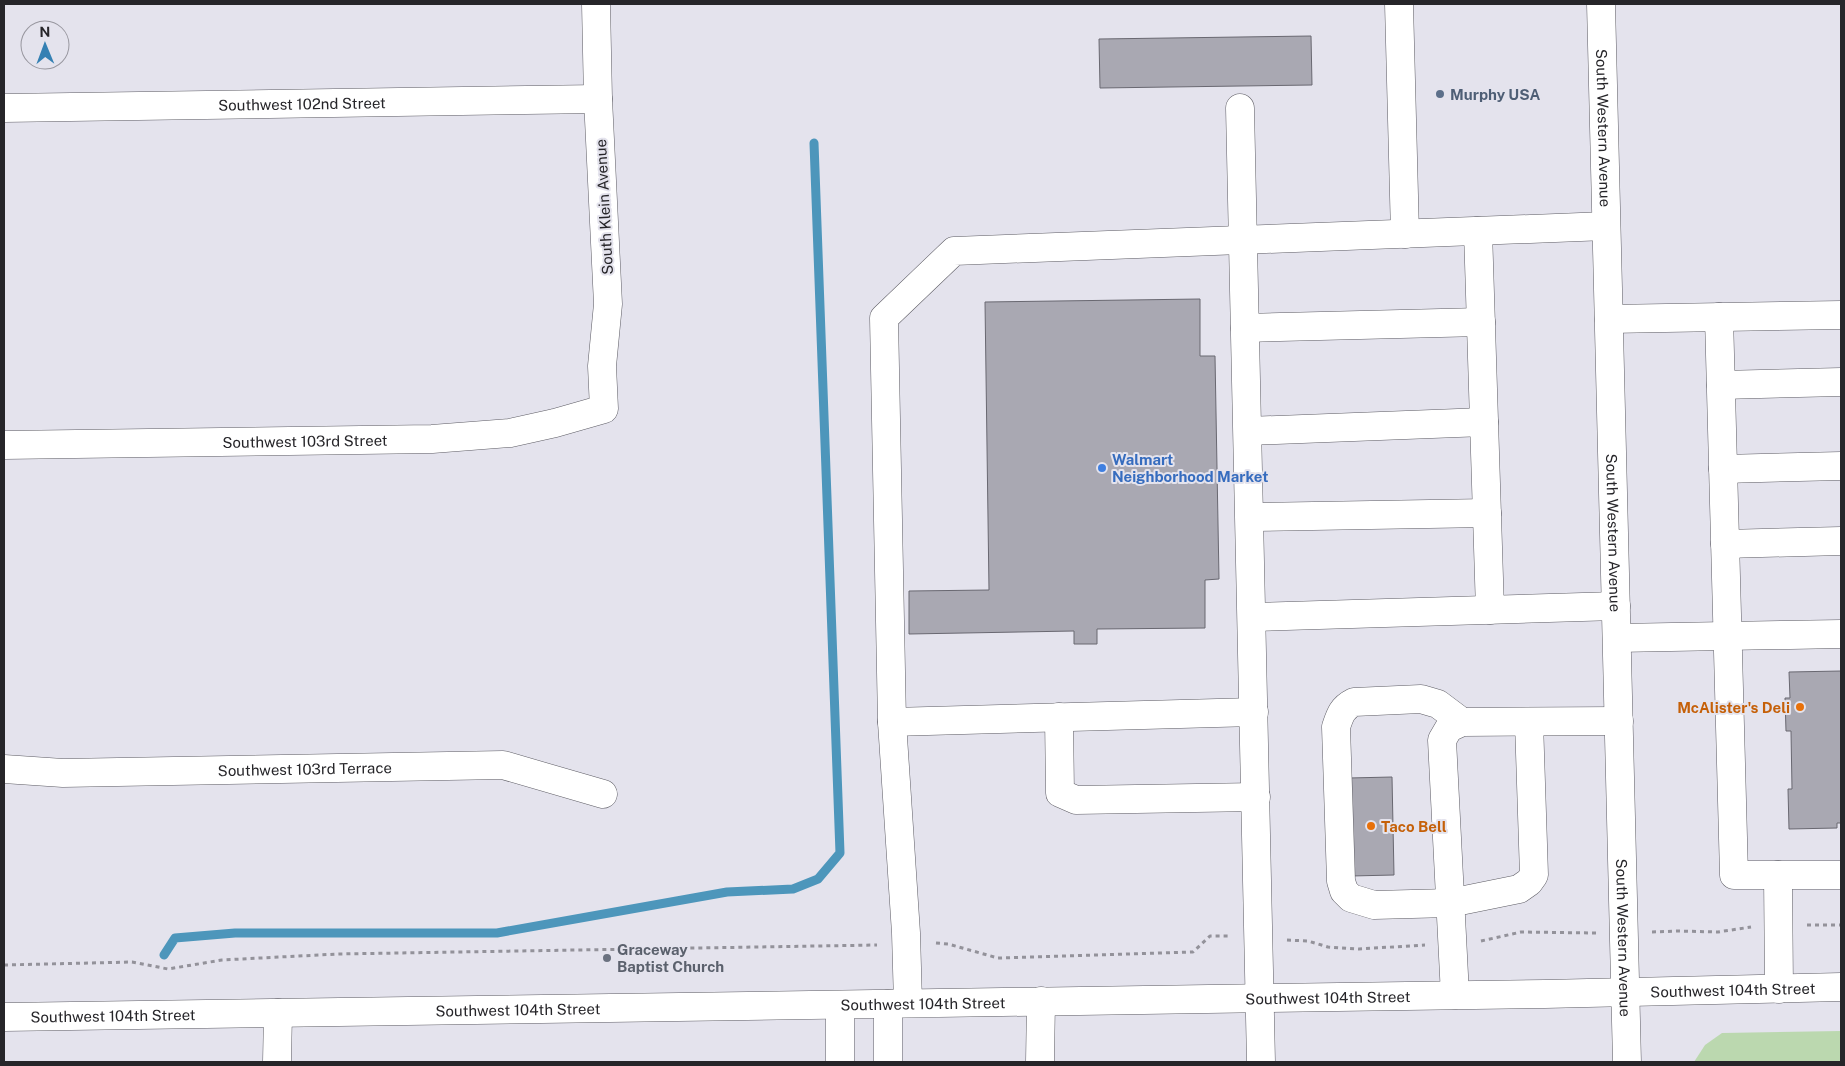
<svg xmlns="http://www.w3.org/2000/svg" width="1845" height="1066" viewBox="0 0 1845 1066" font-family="'Public Sans',sans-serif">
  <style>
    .green { fill: #bbd8af }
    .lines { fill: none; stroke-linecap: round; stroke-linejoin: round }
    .stream { stroke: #4d96bb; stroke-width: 9 }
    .building { fill: #a9a8b2; stroke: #696871 }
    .minor-casing { stroke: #5d5c64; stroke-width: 29 }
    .major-casing { stroke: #5d5c64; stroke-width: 29 }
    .path { stroke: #93929a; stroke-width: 3; stroke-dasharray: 4 4; stroke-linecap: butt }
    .minor { stroke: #fff; stroke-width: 28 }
    .major { stroke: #fff; stroke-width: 28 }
    .service-dot { fill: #5c6f8a; stroke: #e4e3ed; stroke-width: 2 }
    .shop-dot { fill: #3f7fe0; stroke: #e4e3ed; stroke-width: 2 }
    .food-dot { fill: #e8710a; stroke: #e4e3ed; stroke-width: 2 }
    .worship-dot { fill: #6b7280; stroke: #e4e3ed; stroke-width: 2 }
    .labels { text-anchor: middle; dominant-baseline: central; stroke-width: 4; stroke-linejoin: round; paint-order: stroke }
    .service-label { font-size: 15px; font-weight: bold; fill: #4e5e75; stroke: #e4e3ed; text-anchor: start }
    .street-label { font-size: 15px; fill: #262529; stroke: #e4e3ed }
    .shop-label { font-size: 15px; font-weight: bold; fill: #366cbe; stroke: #e4e3ed; text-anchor: start }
    .food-label { font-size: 15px; font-weight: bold; fill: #c56008; stroke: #e4e3ed; text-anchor: end }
    .worship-label { font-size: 15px; font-weight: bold; fill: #5b616d; stroke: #e4e3ed; text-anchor: start }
  </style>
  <rect width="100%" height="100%" fill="#e4e3ed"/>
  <!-- green -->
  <polygon class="green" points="1841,1031 1841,1062 1694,1062 1705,1045 1722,1033"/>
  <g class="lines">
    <!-- stream -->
    <polyline class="stream" points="164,955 175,938 235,933 497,933 727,892 793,889 818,879 840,853 814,143"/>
  </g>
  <!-- building -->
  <g class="building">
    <polygon points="1311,36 1312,85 1100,88 1099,39"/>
    <polygon points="1200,299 1200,356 1215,356 1219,579 1205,580 1205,628 1097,629 1097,644 1074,644 1074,631 909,634 909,591 989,590 985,302"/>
    <polygon points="1841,671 1841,823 1837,823 1837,828 1789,829 1788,789 1792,789 1791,731 1786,731 1785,698 1790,698 1789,672"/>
    <polygon points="1392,777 1394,875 1351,876 1349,778"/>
  </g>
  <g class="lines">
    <defs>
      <g id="minor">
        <polyline points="1399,4 1405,234"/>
        <path id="s1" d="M4 108 598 99"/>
        <polyline points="1240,108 1261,1062"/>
        <polyline points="1478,231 1490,610"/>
        <polyline points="1719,317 1734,875 1778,875 1779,989"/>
        <polyline points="1609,319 1841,315"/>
        <polyline points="1245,328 1481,322"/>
        <polyline points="1721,385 1841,382"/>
        <polyline points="1248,431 1484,422"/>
        <path id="s2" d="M4 445 432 439 510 433 555 423 604 409 602 366 608 304 598 99 596 4"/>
        <polyline points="1723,469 1841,466"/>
        <polyline points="1250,517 1487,513"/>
        <polyline points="1725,544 1841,541"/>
        <polyline points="1252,617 1616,606"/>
        <polyline points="1617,638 1841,634"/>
        <polyline points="1059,717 1060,793 1076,800 1256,797"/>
        <polyline points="892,722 1254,712"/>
        <path d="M1462 722 1438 704 1421 699 1354 702C1342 708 1340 715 1336 727L1341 881 1344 891 1351 898 1374 905 1450 903 1519 889 1529 882 1534 875 1529 722"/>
        <path id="s3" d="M4 769 63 773 503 765 603 794"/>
        <polyline points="1778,875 1841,875"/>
        <polyline points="1455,995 1442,740 1449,728 1462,722 1619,721"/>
        <polyline points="908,1003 906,933 892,722 884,318 954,251 1606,226"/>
        <polyline points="277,1062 278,1013"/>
        <polyline points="840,1062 840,1005"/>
        <polyline points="888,1062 888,1004"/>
        <polyline points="1040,1062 1041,1001"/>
      </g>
      <g id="major">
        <path id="s4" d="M1601 4 1627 1062"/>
        <path id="s5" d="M4 1017 1545 994 1841 987"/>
      </g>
    </defs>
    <!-- minor casing -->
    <use href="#minor" class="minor-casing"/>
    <!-- major casing -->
    <use href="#major" class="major-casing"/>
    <!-- path -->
    <g class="path">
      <polyline points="1807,925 1841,925"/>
      <polyline points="1652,932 1679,931 1718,932 1751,927"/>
      <polyline points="1287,940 1308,941 1328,947 1359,949 1425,945"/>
      <polyline points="1481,941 1521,932 1596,933"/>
      <polyline points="936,943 948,944 998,958 1193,952 1210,936 1229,936"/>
      <polyline points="4,965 132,962 168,969 222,960 338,954 877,945"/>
    </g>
    <!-- minor -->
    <use href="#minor" class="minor"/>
    <!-- major -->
    <use href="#major" class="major"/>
  </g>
  <!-- markers -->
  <circle class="service-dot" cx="1440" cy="94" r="5"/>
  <circle class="shop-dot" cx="1102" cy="468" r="5"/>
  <g class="food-dot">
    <circle cx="1800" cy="707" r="5"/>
    <circle cx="1371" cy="826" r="5"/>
  </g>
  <circle class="worship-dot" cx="607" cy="958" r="5"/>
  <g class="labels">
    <!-- service labels -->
    <g class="service-label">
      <text x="1450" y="94">Murphy USA</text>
    </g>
    <!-- street labels -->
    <g class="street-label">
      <text stroke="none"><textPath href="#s1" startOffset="298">Southwest 102nd Street</textPath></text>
      <text stroke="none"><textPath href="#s4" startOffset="124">South Western Avenue</textPath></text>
      <text transform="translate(604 207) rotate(-93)">South Klein Avenue</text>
      <text stroke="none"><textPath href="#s2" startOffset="301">Southwest 103rd Street</textPath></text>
      <text stroke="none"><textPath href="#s4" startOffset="529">South Western Avenue</textPath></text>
      <text stroke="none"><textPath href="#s3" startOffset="301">Southwest 103rd Terrace</textPath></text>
      <text stroke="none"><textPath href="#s4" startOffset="934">South Western Avenue</textPath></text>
      <text stroke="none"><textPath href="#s5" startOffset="1729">Southwest 104th Street</textPath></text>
      <text stroke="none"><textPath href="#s5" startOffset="1324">Southwest 104th Street</textPath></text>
      <text stroke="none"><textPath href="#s5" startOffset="919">Southwest 104th Street</textPath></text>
      <text stroke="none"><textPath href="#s5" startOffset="514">Southwest 104th Street</textPath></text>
      <text stroke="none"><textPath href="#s5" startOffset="109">Southwest 104th Street</textPath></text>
    </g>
    <!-- shop labels -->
    <g class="shop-label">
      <text x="1112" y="459">Walmart<tspan x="1112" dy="17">Neighborhood Market</tspan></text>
    </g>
    <!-- food labels -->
    <g class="food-label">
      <text x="1790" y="707">McAlister's Deli</text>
      <text x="1381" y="826" text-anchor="start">Taco Bell</text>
    </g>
    <!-- worship labels -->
    <g class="worship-label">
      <text x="617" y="949">Graceway<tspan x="617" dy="17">Baptist Church</tspan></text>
    </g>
  </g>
  <!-- border -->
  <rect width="1845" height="1066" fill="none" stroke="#262529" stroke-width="10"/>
  <!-- north arrow -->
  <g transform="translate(45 45) rotate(359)"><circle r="24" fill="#e4e3ed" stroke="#98979f"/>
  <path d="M0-4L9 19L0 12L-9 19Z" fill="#3480b3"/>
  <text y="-8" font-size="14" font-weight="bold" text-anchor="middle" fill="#262529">N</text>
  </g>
</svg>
